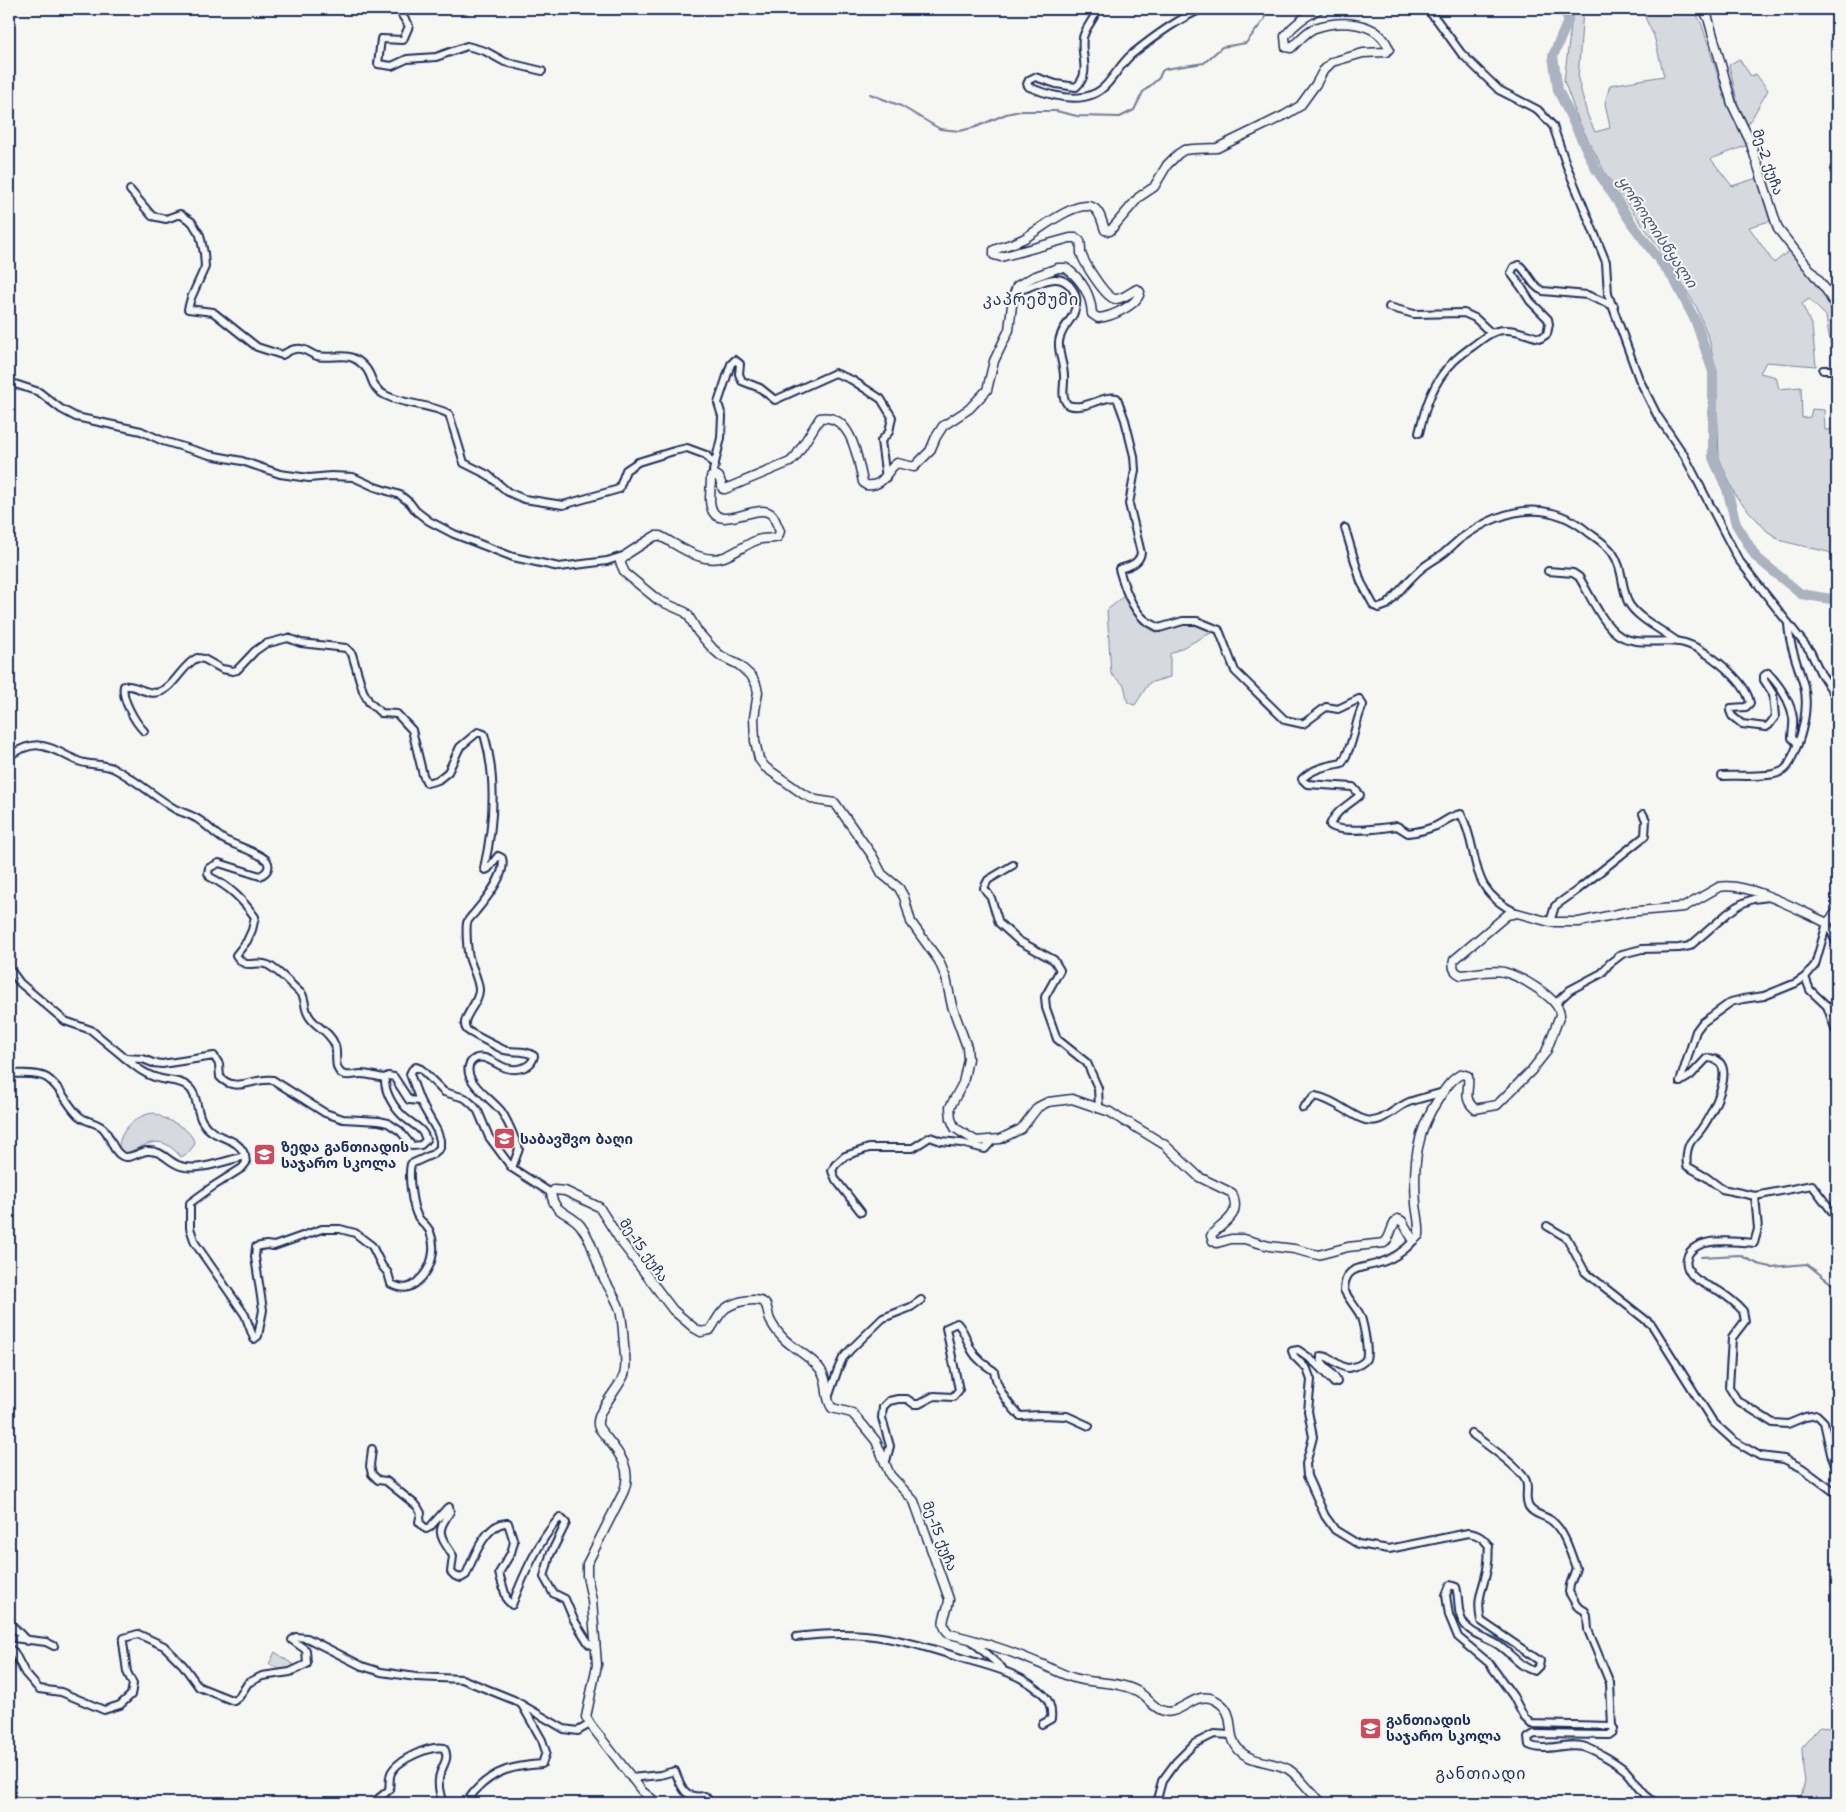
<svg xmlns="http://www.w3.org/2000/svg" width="1846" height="1812" viewBox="0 0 1846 1812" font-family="'Shantell Sans','Noto Sans Georgian',sans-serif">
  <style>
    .green { fill: #d6d9dd; stroke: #78849e }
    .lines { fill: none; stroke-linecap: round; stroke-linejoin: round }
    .stream { stroke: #717e99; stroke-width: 2 }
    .river { stroke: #abb2c0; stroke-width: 10 }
    .minor-casing { stroke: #1b2f5e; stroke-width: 10 }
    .tertiary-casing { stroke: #1b2f5e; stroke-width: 11 }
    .minor { stroke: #f6f6f2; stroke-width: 6 }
    .tertiary { stroke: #f6f6f2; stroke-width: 8 }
    .labels { text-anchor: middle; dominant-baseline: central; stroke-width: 4; stroke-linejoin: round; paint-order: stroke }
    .street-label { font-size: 14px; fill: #1b2f5e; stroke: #f6f6f2 }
    .poi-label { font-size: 14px; font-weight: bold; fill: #1b2f5e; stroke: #f6f6f2; text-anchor: start }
    .water-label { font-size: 15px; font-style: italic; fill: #46567b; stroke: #f6f6f2 }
    .quarter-label { font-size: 16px; letter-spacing: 1px; fill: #1b2f5e; stroke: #f6f6f2 }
  </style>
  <rect width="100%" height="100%" fill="#f6f6f2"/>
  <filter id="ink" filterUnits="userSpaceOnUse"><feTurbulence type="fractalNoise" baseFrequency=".02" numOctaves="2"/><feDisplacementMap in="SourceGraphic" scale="10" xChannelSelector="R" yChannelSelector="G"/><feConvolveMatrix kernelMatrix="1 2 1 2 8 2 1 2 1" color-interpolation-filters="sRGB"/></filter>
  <g filter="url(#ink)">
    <!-- green -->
    <g class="green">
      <polygon points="1573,9 1583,9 1578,79 1587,114 1595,132 1610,128 1605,103 1610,85 1664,76 1654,36 1641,9 1694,9 1702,25 1727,105 1748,145 1711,159 1732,186 1757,178 1770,221 1749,227 1774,263 1790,250 1826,295 1837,315 1837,367 1834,367 1826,316 1809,299 1802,304 1812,327 1816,366 1766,362 1760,373 1776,377 1779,389 1801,387 1802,418 1810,417 1812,409 1824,410 1825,430 1837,429 1837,557 1828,552 1782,541 1767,531 1736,497 1719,458 1716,374 1710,342 1697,308 1660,249 1605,173 1579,122 1564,81"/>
      <polygon points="1739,59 1751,76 1756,74 1768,90 1748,125 1738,105 1729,65"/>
      <polygon points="1123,597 1141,623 1155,632 1185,623 1198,622 1213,632 1170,654 1170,677 1149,683 1135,705 1128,703 1124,685 1111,674 1107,610"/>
      <path d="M154 1113C169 1122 189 1125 195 1144L188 1153 181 1157C161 1134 152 1142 127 1153L119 1149C118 1131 137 1114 154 1113Z"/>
      <polygon points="275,1652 295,1666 282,1670 269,1664"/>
      <polygon points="1820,1726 1837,1728 1837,1803 1804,1803 1801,1798 1805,1781 1803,1769 1802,1747"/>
    </g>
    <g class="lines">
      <!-- stream -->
      <g class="stream">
        <polyline points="870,94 901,106 940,129 960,131 976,127 1006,114 1020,111 1056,111 1077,116 1120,117 1134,110 1143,92 1159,78 1162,71 1165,69 1204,63 1222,47 1246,43 1264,20 1266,13 1269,9"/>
        <polyline points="1701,1257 1739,1255 1758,1264 1771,1267 1807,1264 1837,1288"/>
      </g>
      <!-- river -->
      <polyline class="river" points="1565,9 1568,21 1553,56 1558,90 1596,169 1633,225 1675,281 1696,322 1713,372 1713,458 1727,489 1736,524 1756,557 1801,594 1837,600"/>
      <defs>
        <g id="minor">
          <polyline points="398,9 409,26 403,40 381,39 378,64 392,66 407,59 436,57 467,46 485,51 505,62 542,71"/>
          <path d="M1097 9C1095 19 1085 27 1083 38 1080 56 1092 73 1076 87L1056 84 1035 77 1029 80 1027 84 1029 87C1053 97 1087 107 1107 84 1115 75 1122 63 1131 55 1152 38 1177 19 1202 9"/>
          <polyline points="1426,9 1437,20 1461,53 1499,90 1538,110 1553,126 1566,164 1606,262 1608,294 1639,379 1657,415 1684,455 1738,559 1810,651 1821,674 1837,698"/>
          <path d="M130 190 152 216 166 219 180 214 192 222 200 235 204 253 205 267 191 298 188 309 213 312 257 347 282 355C286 353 291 349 296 349 304 347 310 354 317 356 336 360 348 349 364 366 375 377 368 387 387 396 406 405 431 404 449 414L464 463 488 475 508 492 524 499 563 505 619 489 626 470 638 462 674 451 687 448 706 455 715 466"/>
          <path d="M1015 291C1019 290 1025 289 1029 287 1044 281 1062 271 1073 290 1078 298 1077 306 1073 315 1068 324 1060 331 1059 342 1058 353 1064 365 1064 376 1065 386 1060 397 1068 405 1086 411 1104 394 1117 398L1125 420 1134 456 1135 470 1129 504 1141 553C1139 564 1129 566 1119 569 1124 586 1131 608 1145 620 1149 623 1155 625 1159 628L1183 621H1197L1219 630 1235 671 1285 720 1303 724 1326 707 1338 709 1359 699 1363 705C1354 725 1354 745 1342 763 1328 766 1313 768 1302 779L1307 784 1353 787 1360 795C1349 805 1335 811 1330 825 1340 834 1384 828 1397 826L1408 833C1418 832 1426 830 1436 826 1446 821 1450 816 1461 814 1482 856 1465 888 1517 913"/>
          <polyline points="1389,307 1414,314 1464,313 1475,318 1491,333"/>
          <polyline points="1823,370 1837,370"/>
          <polyline points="9,382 39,392 61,409 76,417 141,431 163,441 210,455 242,461 280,474 309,478 331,476 353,477 375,487 400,495 410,503 416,511 429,521 454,534 513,557 559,567 607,561 626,555"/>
          <path d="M1419 433C1425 408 1433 381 1453 362 1460 355 1469 349 1477 343 1485 337 1493 330 1504 330 1518 329 1528 336 1541 338L1547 334 1549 324 1548 319 1530 301 1522 288 1511 273 1514 267 1519 265C1529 273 1531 286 1543 291L1587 295 1614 306"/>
          <polyline points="716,475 713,471 721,438 722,416 718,403 731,364 735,360 740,364 739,374 742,381 760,388 775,400 835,373 852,380 881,399 892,417 889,432 881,441 886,478"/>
          <path d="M1345 528 1361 582 1374 606 1379 608 1387 605C1398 593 1409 579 1421 569 1428 563 1436 559 1443 554 1449 549 1454 544 1460 539 1501 509 1546 497 1588 532 1596 538 1606 544 1612 552 1623 567 1621 585 1628 602 1636 618 1664 631 1678 642"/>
          <path d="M1548 571 1573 573 1579 577C1589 593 1603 626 1620 636 1638 646 1661 639 1680 642 1703 646 1746 680 1750 703L1746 707 1731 708 1730 711 1732 716 1742 724 1766 727 1769 725 1775 717 1773 694 1764 680V676L1768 673C1779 685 1791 702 1793 718 1794 724 1792 732 1792 738L1798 744"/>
          <path d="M144 731C135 722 121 698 124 686 136 684 147 696 159 692 174 688 182 665 197 658L204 659 222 669 233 671 237 670 255 651 265 644 288 638 301 643 346 648 352 654 363 691 369 702 381 713 397 714 412 730 423 775 427 783 438 780 448 772 460 747 478 732 484 734C497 778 494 824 484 868L485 870 488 869 498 856 502 858C507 874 486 899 476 911 474 914 468 919 467 923 466 929 467 950 469 957 472 968 478 978 479 989 480 1004 458 1019 467 1030 470 1033 500 1048 504 1050 514 1053 525 1049 534 1056 532 1068 517 1071 506 1068 496 1065 481 1050 471 1062 468 1066 468 1072 470 1077 476 1090 492 1100 501 1111 509 1122 514 1137 519 1149L512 1168"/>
          <path d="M9 756C39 736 49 748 78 761 90 766 103 763 115 769 136 780 155 797 175 809 183 813 192 815 199 820 208 826 215 834 223 839 233 845 261 853 267 861 271 868 266 873 260 876L219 863 209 868 208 873 210 877C230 887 242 899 255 917L252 930 247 941 236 955C247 972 254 959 268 965 280 971 291 985 302 994 306 1001 304 1009 309 1016 315 1027 329 1030 335 1045 338 1054 333 1068 342 1074 348 1077 355 1074 361 1074 369 1074 377 1077 385 1078"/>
          <path d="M1722 776C1736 775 1768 778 1780 772 1789 769 1791 759 1795 751 1803 732 1809 706 1804 686 1798 665 1789 645 1788 623"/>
          <polyline points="1013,865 988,880 984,888 991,898 999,923 1019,941 1054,960 1060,970 1045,997 1046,1008 1057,1039 1087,1063 1098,1088 1099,1108"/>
          <polyline points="1550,922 1555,906 1576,891 1645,836 1646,820 1643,814"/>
          <polyline points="1827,923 1837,944"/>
          <polyline points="9,968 20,983 65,1021 91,1030 125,1058"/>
          <polyline points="1805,977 1810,990 1827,1006 1837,1034"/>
          <polyline points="1556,1003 1570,990 1602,973 1609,964 1622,954 1642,949 1679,948 1690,946 1728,913 1741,904 1753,899 1769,897"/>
          <path d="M9 1073C20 1075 37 1072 47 1078 61 1087 67 1105 79 1116 86 1122 96 1122 103 1128 111 1136 112 1151 122 1156 129 1160 139 1152 147 1151 162 1150 166 1160 178 1165 195 1173 227 1160 245 1156 238 1135 215 1142 202 1121 196 1111 198 1093 187 1086 180 1080 166 1081 158 1078 145 1075 135 1066 125 1058L143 1059 153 1063 162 1064 214 1056 219 1064 220 1077C236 1094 253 1077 273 1080L325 1113 343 1119 379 1121 388 1123 400 1131 412 1146 421 1145 426 1140C424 1129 413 1125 404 1117 394 1108 384 1092 385 1078L388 1076 394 1077 409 1100 420 1101 410 1074 412 1070 416 1067 421 1069 444 1092 465 1098 473 1105 478 1111 489 1137 512 1168 551 1193"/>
          <path d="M1680 1082 1690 1076 1707 1058C1742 1058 1712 1114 1702 1128 1699 1133 1693 1138 1690 1143 1686 1151 1686 1158 1687 1166L1706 1177 1722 1189 1755 1196 1812 1185 1837 1218"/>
          <polyline points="1680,1082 1696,1031 1702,1023 1731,1002 1743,999 1764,996 1796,983 1805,977 1815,965 1827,923"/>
          <path d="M1303 1108 1315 1096C1332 1099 1345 1111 1360 1118 1380 1128 1392 1109 1409 1102 1419 1098 1432 1096 1443 1092"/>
          <path d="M245 1156 246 1163 242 1168 212 1187 190 1203V1228L195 1243 245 1315 254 1339 258 1336 263 1310 255 1257 256 1247 266 1245 274 1246 322 1229H340L355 1233 372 1246 382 1266 388 1273 391 1284C402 1289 409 1290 418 1281 432 1269 437 1249 430 1232 428 1226 421 1222 418 1217 412 1207 408 1175 411 1164L433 1154 440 1148V1140L437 1131 420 1101"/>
          <path d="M1755 1196 1758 1229 1754 1243C1735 1241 1693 1236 1687 1258 1685 1265 1689 1273 1695 1278 1702 1284 1711 1287 1719 1291 1728 1297 1736 1303 1743 1311L1745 1321 1732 1338 1729 1387 1737 1400 1773 1423 1788 1424 1805 1417 1817 1415 1824 1422 1831 1454 1837 1469"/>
          <polyline points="861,1212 836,1180 832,1171 835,1165 845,1156 869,1148 913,1148 930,1137 941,1141 961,1143 985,1149 993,1140"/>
          <polyline points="1547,1226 1567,1238 1585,1272 1652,1325 1713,1422 1734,1441 1760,1456 1784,1459 1802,1468 1837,1494"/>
          <path d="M1415 1239C1405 1251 1391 1260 1376 1264 1358 1269 1345 1267 1344 1290 1348 1298 1354 1305 1359 1313 1363 1319 1369 1352 1366 1359 1363 1364 1354 1367 1349 1368 1338 1368 1331 1355 1321 1356L1322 1362 1336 1379 1337 1382 1334 1383C1323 1371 1313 1359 1298 1350L1292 1351 1294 1356 1307 1369 1311 1380 1308 1411 1313 1437 1306 1464 1307 1476 1325 1516 1335 1530 1358 1544 1389 1549 1468 1533C1478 1534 1483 1538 1489 1546 1488 1551 1489 1556 1488 1562 1486 1586 1475 1594 1481 1621L1540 1661 1539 1666 1534 1671C1518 1666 1509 1651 1495 1643 1485 1637 1473 1635 1465 1625 1456 1614 1460 1600 1456 1587L1450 1585 1446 1595 1449 1615 1458 1637 1489 1663 1513 1696 1524 1717 1531 1724 1612 1726 1614 1729 1613 1732 1609 1735 1534 1734 1528 1738 1529 1745C1546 1753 1565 1742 1582 1746 1594 1749 1617 1763 1626 1771 1637 1782 1642 1797 1658 1803"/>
          <polyline points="828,1398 838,1369 843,1358 851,1349 883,1318 911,1307 921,1300"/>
          <path d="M1471 1433C1484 1443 1520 1467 1526 1481 1529 1489 1524 1498 1529 1507 1534 1515 1544 1515 1552 1521 1565 1532 1570 1552 1576 1568L1570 1585 1569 1592 1577 1606 1585 1611 1587 1616 1588 1630 1610 1683 1612 1726"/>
          <path d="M372 1449 370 1466 372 1474 378 1480 386 1481 417 1506 421 1513 419 1522 426 1529 430 1527 447 1508 449 1507 450 1512C435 1533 440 1535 453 1556L451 1572 455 1576 461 1578 466 1575C473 1558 487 1521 508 1523L514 1542 511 1553 499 1573 507 1600 512 1605C524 1574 538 1542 560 1517L566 1523 550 1555 544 1577 553 1593 565 1599 574 1620 589 1644 596 1646"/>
          <path d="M885 1465 890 1446 882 1418 883 1407 889 1401 898 1399H907L914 1404H919L934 1396 953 1397 959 1390 946 1328 957 1323C966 1333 965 1338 971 1349 976 1359 985 1365 994 1371 997 1389 1008 1404 1020 1416L1041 1415 1067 1416 1089 1426"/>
          <polyline points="9,1603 9,1606"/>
          <polyline points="9,1617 10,1623 27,1641"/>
          <polyline points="9,1636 13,1638 46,1642 54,1646"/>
          <path d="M796 1637C819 1634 842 1633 865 1635 898 1638 929 1648 961 1658 989 1666 1022 1673 1044 1695 1050 1702 1052 1710 1051 1719L1042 1724"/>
          <polyline points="971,1640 1002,1668"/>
          <polyline points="9,1648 14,1652 25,1673 39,1689 61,1692 104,1710 120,1705 131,1695 133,1684 127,1672 123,1642 124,1638 138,1634 164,1646 183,1665 199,1687 234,1701 239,1697 248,1683 262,1676 290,1672 307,1664 306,1650 292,1640 296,1637 307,1638 362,1666 381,1672 416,1677 462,1679 514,1700 564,1729 578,1731 590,1724"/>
          <path d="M631 1778 660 1775 675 1771C682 1788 684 1799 705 1796L711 1803"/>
          <path d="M373 1803 389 1790C390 1785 389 1778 391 1773 397 1760 430 1745 444 1748 451 1760 440 1767 439 1779 438 1787 440 1795 443 1803"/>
          <path d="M466 1803C469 1799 472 1794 475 1791 495 1769 515 1766 542 1764L546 1752 542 1740 522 1705"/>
          <polyline points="1156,1803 1162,1781 1176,1762 1194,1744 1214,1734 1231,1735"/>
        </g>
        <g id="tertiary">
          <path d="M1319 9C1305 17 1295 23 1285 36L1286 47 1291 48C1298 42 1306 31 1315 28 1340 20 1378 20 1389 49L1386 52 1363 53 1332 62 1323 71 1316 84 1300 106 1285 115 1217 148 1193 149 1184 150 1178 154 1167 165 1154 187 1139 197 1110 231 1105 230C1102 222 1100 210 1092 207 1075 200 1038 231 1023 239 1013 244 1003 246 994 250V255L1001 257 1070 238H1076L1080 241C1081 245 1081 249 1081 253 1084 263 1105 297 1115 299 1122 300 1131 292 1137 289L1140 292C1138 305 1111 317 1098 318L1092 314C1091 295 1081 279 1066 268H1058L1033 277 1017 286 1013 297 1009 330 994 361 987 390 969 409 943 426 936 437 930 451 914 467 897 463C885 471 885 487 866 485L863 482C858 460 852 413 820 418L796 456 790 462 725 489H723L719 477 716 475 711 477C711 485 710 493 710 501 713 538 756 501 771 514 775 517 777 526 780 531L778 537C770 540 763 537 755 541 745 545 735 553 724 557 702 565 678 545 660 536H655L627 554 620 562 625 573 658 600 685 612 688 615 698 632 713 649 721 656 739 665 752 677 756 684 758 692 754 718 755 741 759 759 765 767 803 794 816 800 835 803 872 855 882 874 899 888 904 897 911 922 939 961 946 978 952 1006 967 1047 968 1059 963 1083 950 1107 951 1119 955 1128 976 1141 1000 1139 1021 1129 1038 1107 1048 1102 1072 1099 1110 1112 1125 1122 1129 1123 1165 1145 1199 1177 1232 1193C1241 1214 1228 1220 1213 1233L1211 1236 1213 1241 1217 1243 1231 1239H1244L1269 1246 1294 1249 1318 1255 1348 1247 1384 1243C1392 1237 1390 1225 1398 1219L1402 1221 1412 1238 1415 1239 1419 1235C1420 1225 1417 1214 1416 1204 1413 1165 1416 1131 1439 1098 1445 1089 1452 1078 1462 1074L1468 1076C1470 1090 1462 1098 1475 1109L1497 1105 1531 1071 1546 1052 1560 1015C1560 998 1519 976 1504 972 1491 969 1474 974 1461 975 1454 972 1452 968 1454 960L1507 915 1517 913 1550 922H1579L1627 912 1684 907 1719 887C1747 881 1801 911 1827 923L1837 912"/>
          <polyline points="1703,9 1708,18 1732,104 1750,141 1778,229 1827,291 1837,309"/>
          <path d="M657 1803 642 1791 590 1724 586 1717 597 1665 592 1600 587 1576V1564L623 1493C635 1466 615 1449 599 1428 592 1415 619 1389 624 1375 627 1366 625 1355 624 1345 623 1333 623 1319 619 1307 614 1294 605 1283 600 1270 594 1254 591 1239 580 1225 569 1212 554 1214 551 1193L554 1190 565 1191 599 1207 622 1243 673 1310 694 1328 701 1332 710 1330C715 1323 719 1313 726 1308 735 1302 759 1295 766 1305 768 1310 768 1315 770 1320 774 1328 778 1333 784 1339 795 1350 815 1359 822 1372 829 1383 824 1397 832 1408L852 1413 863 1425 876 1441 890 1475 914 1501 949 1599C949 1612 936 1623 950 1634 979 1641 1008 1650 1036 1662 1049 1667 1061 1674 1074 1678 1095 1684 1118 1681 1137 1691 1147 1696 1152 1708 1164 1711 1179 1716 1195 1691 1213 1699 1240 1712 1223 1732 1239 1750 1251 1763 1273 1761 1288 1769 1302 1778 1310 1794 1323 1803"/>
        </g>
      </defs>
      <!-- minor casing -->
      <use href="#minor" class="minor-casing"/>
      <!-- tertiary casing -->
      <use href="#tertiary" class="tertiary-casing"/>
      <!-- minor -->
      <use href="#minor" class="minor"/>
      <!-- tertiary -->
      <use href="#tertiary" class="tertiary"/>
    </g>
  </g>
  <!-- icons -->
  <defs>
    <symbol id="school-square" viewBox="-11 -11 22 22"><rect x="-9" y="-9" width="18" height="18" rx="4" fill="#d1495b" stroke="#f6f6f2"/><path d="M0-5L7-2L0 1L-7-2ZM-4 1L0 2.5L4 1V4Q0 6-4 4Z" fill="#fff"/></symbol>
  </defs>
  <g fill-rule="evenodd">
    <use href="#school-square" x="492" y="1126" width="25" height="25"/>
    <use href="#school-square" x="252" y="1142" width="25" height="25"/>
    <use href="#school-square" x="1358" y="1716" width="25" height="25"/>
  </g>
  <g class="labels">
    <!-- street labels -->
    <g class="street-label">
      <text transform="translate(1768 162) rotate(71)">მე-2 ქუჩა</text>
      <text transform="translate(644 1250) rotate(55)">მე-15 ქუჩა</text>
      <text transform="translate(940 1536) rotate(69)">მე-15 ქუჩა</text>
    </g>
    <!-- poi labels -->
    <g class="poi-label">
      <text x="520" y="1139">საბავშვო ბაღი</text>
      <text x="281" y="1147">ზედა განთიადის<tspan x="281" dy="16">საჯარო სკოლა</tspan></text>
      <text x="1386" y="1720">განთიადის<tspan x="1386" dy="16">საჯარო სკოლა</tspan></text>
    </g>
    <!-- water labels -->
    <g class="water-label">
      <text transform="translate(1657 232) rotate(56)">ყოროლისწყალი</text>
    </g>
    <!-- quarter labels -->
    <g class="quarter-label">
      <text x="1031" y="299">კაპრეშუმი</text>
      <text x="1481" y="1773">განთიადი</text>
    </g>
  </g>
  <!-- margin -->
  <rect width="1846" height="1812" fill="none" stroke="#f6f6f2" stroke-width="30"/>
  <rect x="15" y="15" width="1816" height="1782" fill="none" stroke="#1b2f5e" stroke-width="2" filter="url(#ink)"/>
</svg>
